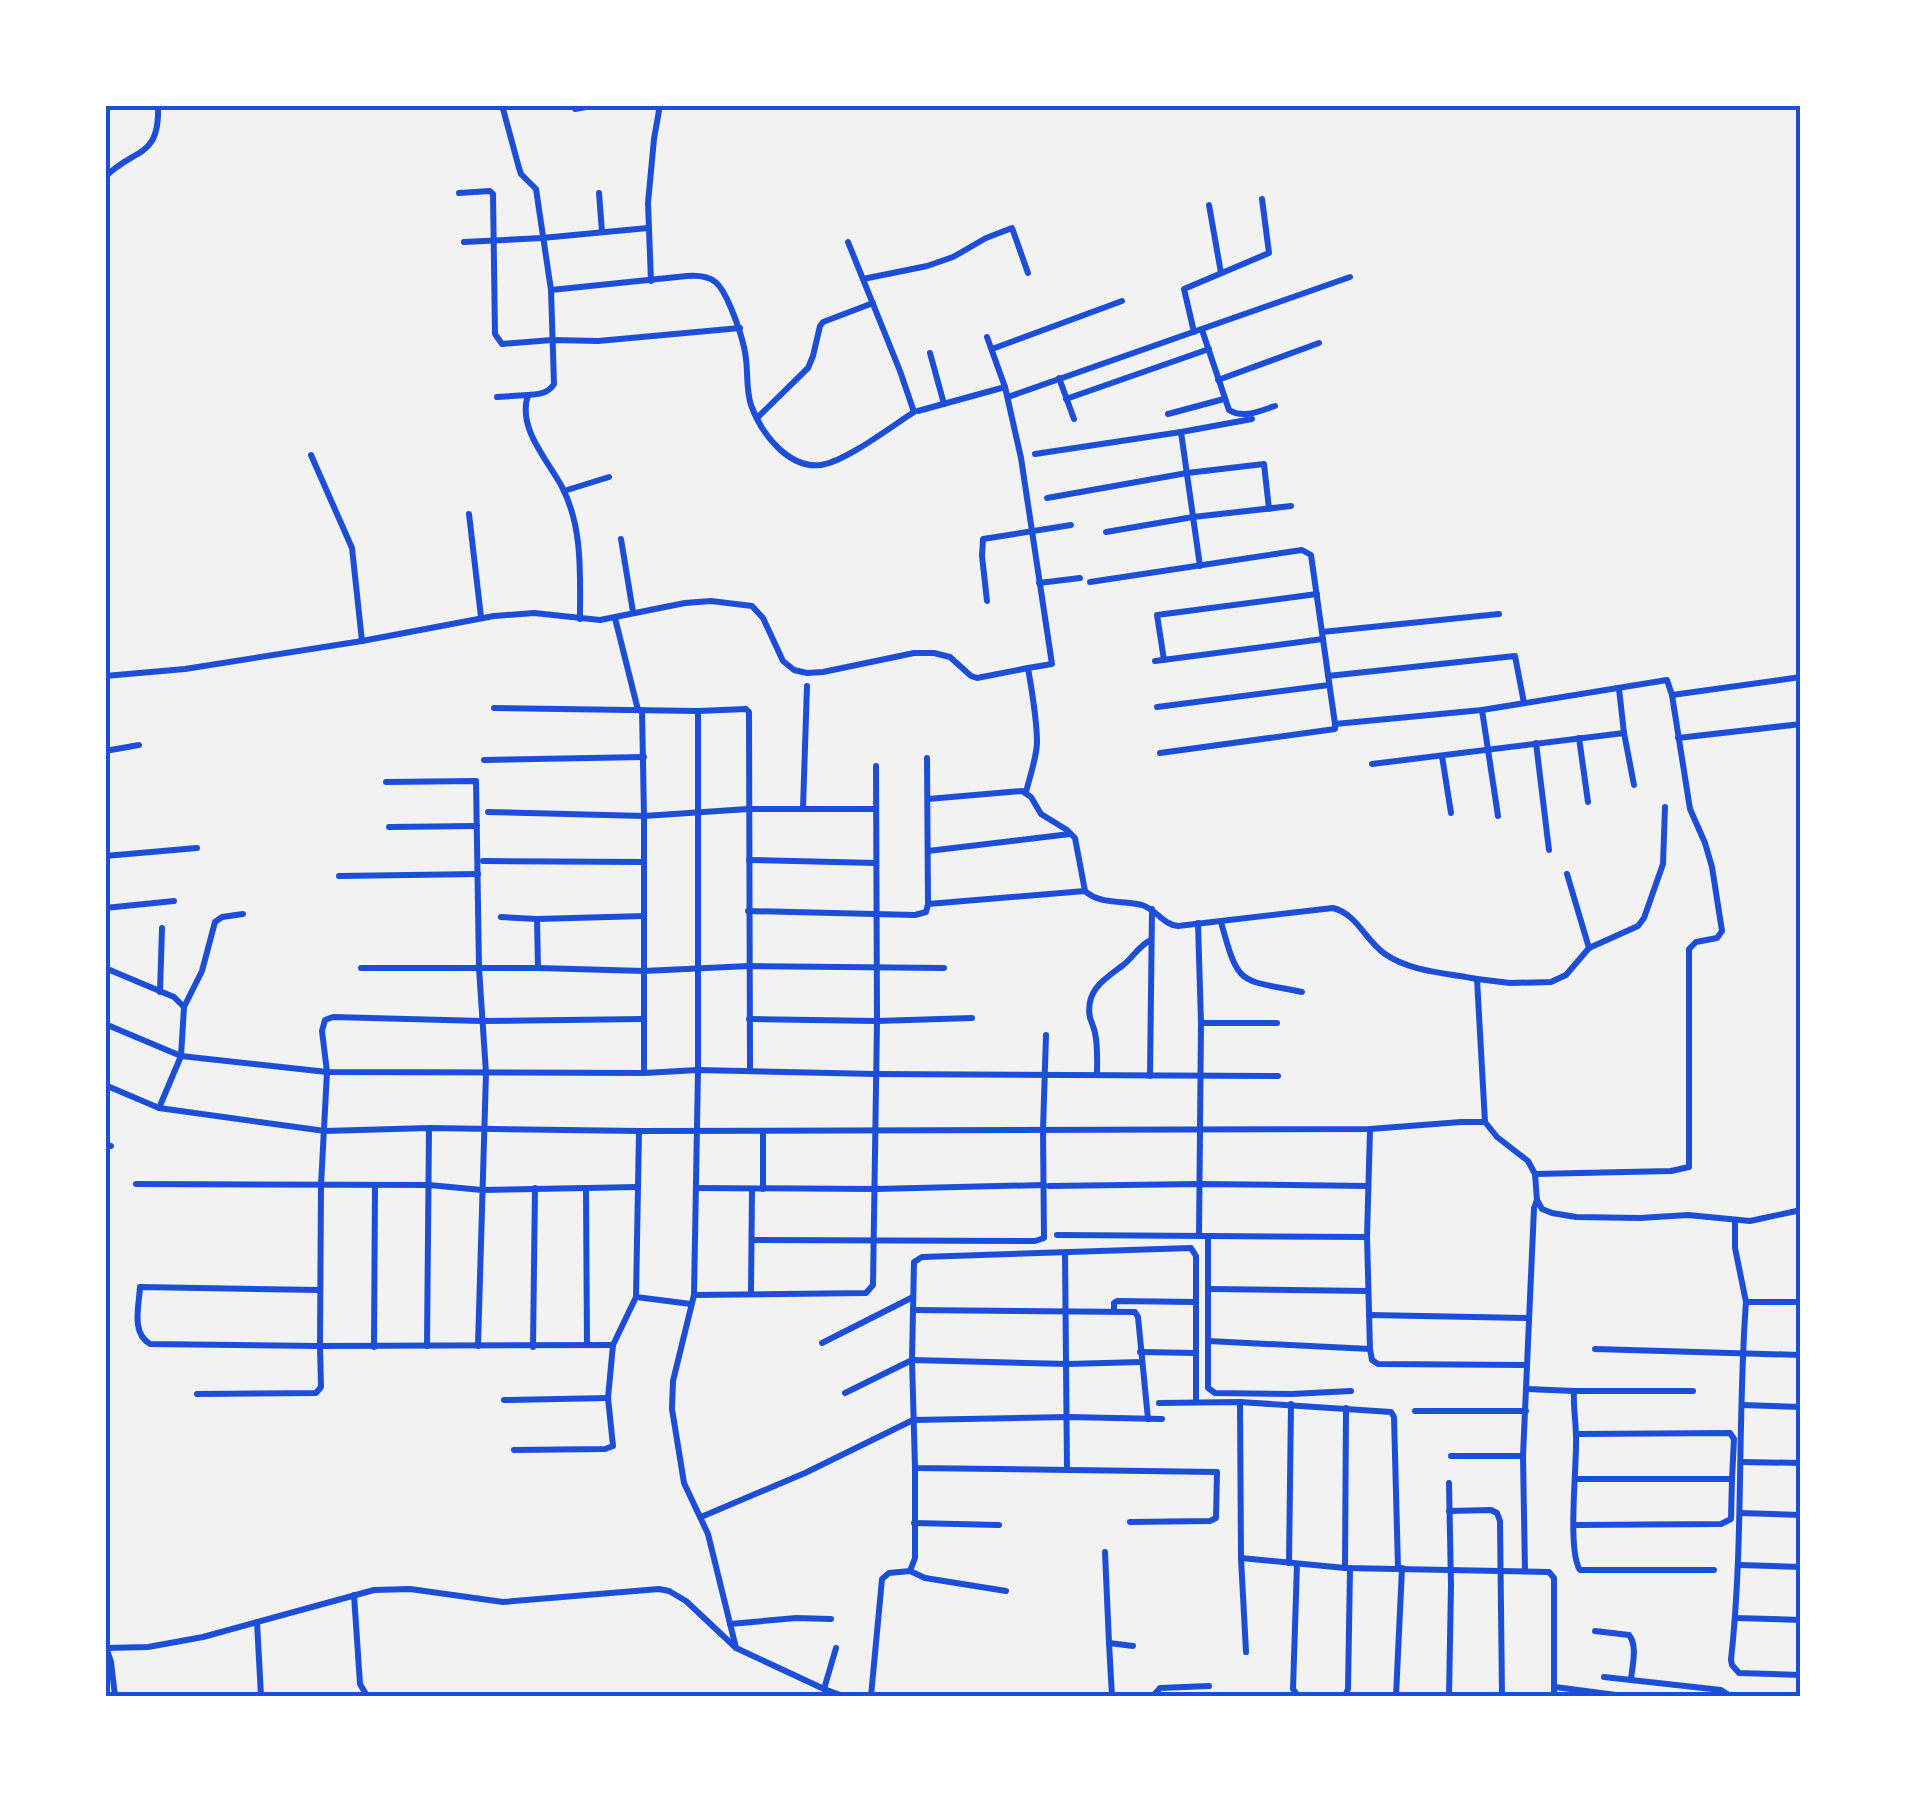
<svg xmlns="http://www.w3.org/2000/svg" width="1906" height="1801" viewBox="0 0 1906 1801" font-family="'Source Serif 4',serif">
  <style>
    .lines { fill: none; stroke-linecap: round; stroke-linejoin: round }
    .minor { stroke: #1d4ed8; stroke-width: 6 }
    .neatline { fill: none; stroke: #1d4ed8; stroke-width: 4 }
  </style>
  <rect width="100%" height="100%" fill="#f2f2f2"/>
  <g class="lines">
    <!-- minor -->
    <g class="minor">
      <path d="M502 105 519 168 521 174 536 189 551 290 554 384C548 394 538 394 528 395 517 428 547 459 562 487 583 527 580 575 580 619"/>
      <polyline points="575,109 597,105"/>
      <path d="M105 177C135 147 160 159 158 105"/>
      <polyline points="459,193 490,191 493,194 495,334 502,344 552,340 598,341 740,328"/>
      <polyline points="599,193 602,232"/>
      <polyline points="1209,205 1221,273"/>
      <polyline points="464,242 542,238 648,228"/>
      <polyline points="863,279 927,266 953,257 986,238 1012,228 1028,273"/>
      <polyline points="651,281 648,203 654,139 660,105"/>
      <path d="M551 290 687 276C715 274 721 284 731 308 738 325 744 341 746 359 748 374 746 390 751 405 761 433 788 469 821 465 845 462 892 426 914 412L900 371 848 242"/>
      <path d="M1202 330 1229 410C1243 419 1260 411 1275 406"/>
      <polyline points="1194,332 1184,289 1269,253 1262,199"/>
      <polyline points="987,337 1005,387"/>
      <polyline points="992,349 1122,301"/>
      <polyline points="930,353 944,404"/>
      <polyline points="1059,378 1074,419"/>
      <polyline points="1218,380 1319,343"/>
      <polyline points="497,397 528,395"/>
      <polyline points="1008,397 1350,277"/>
      <polyline points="1066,399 1209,349"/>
      <polyline points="918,411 1005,387 1021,458 1052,664 1028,668"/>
      <polyline points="1168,414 1224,399"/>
      <polyline points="757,418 808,368 813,356 820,326 823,322 873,303"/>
      <polyline points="1035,454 1181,432"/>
      <polyline points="311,455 352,548 362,641"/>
      <polyline points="564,491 609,477"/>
      <polyline points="1047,498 1187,473 1264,464 1269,509"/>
      <polyline points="469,514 481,617"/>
      <polyline points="1106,532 1193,517 1291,506"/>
      <polyline points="621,539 633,612"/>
      <polyline points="1200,566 1181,432 1252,419"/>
      <polyline points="1090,582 1302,550 1311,555 1335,724 1482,710 1667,680 1672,695 1690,809 1705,843 1712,867 1722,931 1717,938 1696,942 1689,949 1689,1167 1671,1171 1535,1174"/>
      <polyline points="1039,583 1080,578"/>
      <polyline points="987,601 982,556 983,539 1071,525"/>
      <polyline points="615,618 638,710"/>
      <polyline points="1322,632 1499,614"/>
      <polyline points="1164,660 1157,615 1317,594"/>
      <polyline points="1155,661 1323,639"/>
      <path d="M105 676 185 669 362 641 494 616 534 613 600 620 685 603 711 601 752 606 763 618 783 661 794 670 807 673 823 672 914 653H934L950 657 971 676 977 678 1028 668C1032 692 1037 718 1037 743 1036 760 1030 776 1026 792"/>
      <polyline points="1328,676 1515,656 1524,703"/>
      <polyline points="1619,689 1624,733 1634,785"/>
      <polyline points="1672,695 1801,677"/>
      <polyline points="1157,707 1329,685"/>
      <polyline points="494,708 698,711 746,709 749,712 750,1071"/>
      <polyline points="642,710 644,816 644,1073"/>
      <polyline points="1482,710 1498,816"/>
      <polyline points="698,711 698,1070 694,1295 673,1381 672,1409 684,1483 708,1534 736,1648"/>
      <polyline points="1579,738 1588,802"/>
      <polyline points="1678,738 1801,724"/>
      <polyline points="1536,743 1549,850"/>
      <polyline points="105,751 139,745"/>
      <polyline points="1160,753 1335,729 1335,724"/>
      <polyline points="1442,756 1451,813"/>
      <polyline points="484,760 644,757"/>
      <polyline points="1372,764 1624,733"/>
      <polyline points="386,782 476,781 479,968 486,1073 478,1346"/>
      <polyline points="928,799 1022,791 1031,797 1041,814 1067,830 1075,838 1085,891"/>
      <polyline points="803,808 807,686"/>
      <polyline points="488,812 644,816 748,809 876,809"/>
      <polyline points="389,827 477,826"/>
      <polyline points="928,851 1070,834"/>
      <polyline points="105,856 197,848"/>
      <polyline points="749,860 876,863"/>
      <polyline points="483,861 643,862"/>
      <polyline points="1567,874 1589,948"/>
      <polyline points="339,876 478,874"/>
      <path d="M928 904 1085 891C1100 905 1123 900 1142 905 1157 910 1162 924 1178 926L1333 908C1357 914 1365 940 1385 954 1411 972 1447 973 1477 979L1485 1122"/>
      <polyline points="105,908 174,901"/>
      <polyline points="748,911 915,915 926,912 928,904 927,758"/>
      <polyline points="501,917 537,919 644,916"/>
      <polyline points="537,919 538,968"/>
      <path d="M1221 922C1239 987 1238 979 1302 992"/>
      <polyline points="1198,923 1201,1023 1199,1236"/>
      <polyline points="105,968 174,997 184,1007 181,1056 159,1108"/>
      <polyline points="361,968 538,968 644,971 749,966 944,968"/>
      <polyline points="1477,979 1510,983 1551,982 1566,975 1589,948 1638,926 1644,918 1663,864 1665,807"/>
      <polyline points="160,992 162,928"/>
      <polyline points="184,1007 202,971 215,922 222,917 243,914"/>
      <polyline points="749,1019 877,1021 972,1018"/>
      <polyline points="1201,1023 1277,1023"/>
      <polyline points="105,1024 181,1056 327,1072 644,1073 698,1070 875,1074 1278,1076"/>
      <path d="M1097 1074C1097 1061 1098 1046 1095 1033 1094 1028 1092 1023 1090 1018 1085 991 1103 980 1122 966 1133 958 1138 946 1151 940"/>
      <polyline points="1150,1076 1152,909"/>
      <polyline points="105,1085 159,1108 325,1131 429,1128 639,1131 1370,1129 1461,1122 1485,1122"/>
      <polyline points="1485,1122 1497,1137 1528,1161 1535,1174 1537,1200 1542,1209 1552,1213 1576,1217 1640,1218 1688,1215 1750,1221 1801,1210"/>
      <polyline points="105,1144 111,1146"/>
      <polyline points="136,1184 429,1185 482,1190 638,1187"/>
      <polyline points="1049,1186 1200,1184 1368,1186"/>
      <polyline points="696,1188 876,1189 1044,1185"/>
      <polyline points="586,1189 587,1345"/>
      <polyline points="763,1189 763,1131"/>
      <polyline points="1735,1220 1735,1248 1746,1302"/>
      <polyline points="1057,1235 1208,1236 1208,1388 1215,1393 1292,1394 1351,1391"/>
      <polyline points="1208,1236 1367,1237"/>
      <polyline points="753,1240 1035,1241 1044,1238 1043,1130 1046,1035"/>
      <polyline points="1065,1253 1067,1470"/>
      <polyline points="1210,1289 1368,1291"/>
      <polyline points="751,1292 752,1189"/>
      <polyline points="694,1295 866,1293 873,1285 877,1021 876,766"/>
      <polyline points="636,1297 691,1304"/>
      <path d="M1801 1302H1746C1737 1422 1744 1541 1731 1660L1732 1665 1739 1673 1801 1675"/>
      <polyline points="913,1310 1135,1312 1138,1317 1148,1419"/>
      <polyline points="1114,1311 1114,1303 1117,1301 1195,1302"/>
      <polyline points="1369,1315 1528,1318"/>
      <polyline points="1208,1341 1370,1349 1367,1237 1370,1129"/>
      <polyline points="822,1343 913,1297"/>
      <polyline points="613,1345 320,1346 321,1185 327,1072 322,1031 325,1020 333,1017 482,1021 643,1019"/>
      <polyline points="427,1346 429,1128"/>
      <polyline points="374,1347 375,1186"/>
      <polyline points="533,1347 535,1188"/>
      <polyline points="1370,1349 1372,1360 1378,1364 1527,1365"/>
      <polyline points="1595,1349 1801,1355"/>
      <polyline points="1140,1352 1195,1353"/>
      <path d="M1527 1389 1574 1391C1573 1406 1576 1422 1576 1438 1577 1466 1567 1551 1580 1570H1714"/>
      <polyline points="1574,1391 1693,1391"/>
      <polyline points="845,1393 912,1360 1068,1364 1141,1362"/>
      <path d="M197 1394 316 1393 321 1387 320 1346 150 1344C131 1333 139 1306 140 1287L320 1290"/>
      <polyline points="504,1400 608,1398"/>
      <polyline points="1240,1402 1241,1558 1246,1652"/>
      <polyline points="1159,1403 1240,1402 1391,1412 1394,1417 1398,1568"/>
      <polyline points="1742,1405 1801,1407"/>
      <polyline points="1415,1411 1526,1411"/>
      <polyline points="1577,1434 1730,1433 1734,1439 1732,1479"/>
      <polyline points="514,1450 605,1449 613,1446 608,1398 613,1345 636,1297 639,1131"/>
      <polyline points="1451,1456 1523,1456"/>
      <polyline points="1741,1462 1801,1463"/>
      <polyline points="1449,1483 1451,1585 1449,1696"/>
      <polyline points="1449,1511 1491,1510 1497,1513 1500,1521 1502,1696"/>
      <polyline points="1741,1513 1801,1515"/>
      <polyline points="701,1517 805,1473 913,1420 1068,1417 1162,1419"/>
      <polyline points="1130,1522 1210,1521 1216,1518 1217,1472 915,1468 912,1360 914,1262 922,1257 1191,1248 1196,1256 1196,1402"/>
      <polyline points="914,1523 999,1525"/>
      <polyline points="1575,1525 1721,1524 1731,1519 1732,1479 1576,1479"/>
      <polyline points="1105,1552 1109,1643"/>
      <polyline points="1241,1558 1345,1568 1549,1572 1554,1578 1554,1696"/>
      <polyline points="1289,1563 1291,1404"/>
      <polyline points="1297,1564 1293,1689 1298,1696"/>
      <polyline points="1739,1565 1801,1567"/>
      <polyline points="1345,1568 1346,1408"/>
      <polyline points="910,1571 925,1578 1006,1591"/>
      <polyline points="1525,1571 1523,1456 1534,1208 1537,1200"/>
      <polyline points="354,1595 360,1684 367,1696"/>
      <polyline points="1735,1618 1801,1620"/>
      <polyline points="257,1622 261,1696"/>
      <polyline points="730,1624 796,1618 831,1619"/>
      <path d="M1595 1631 1629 1635C1638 1646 1632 1666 1631 1680"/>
      <polyline points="105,1648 148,1647 203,1637 374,1590 410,1589 503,1602 659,1589 669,1591 686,1601 736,1648 824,1689 843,1696"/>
      <polyline points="107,1650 111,1662 115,1696"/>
      <polyline points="1604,1677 1721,1690 1730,1696"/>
      <polyline points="1555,1687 1616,1695"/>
      <polyline points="824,1689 836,1648"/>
      <polyline points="871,1696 882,1579 889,1573 910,1571 915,1558 915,1468"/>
      <polyline points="1112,1696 1109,1643 1133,1646"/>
      <polyline points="1153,1696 1160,1688 1209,1686"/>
      <polyline points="1345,1696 1348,1689 1350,1568"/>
      <polyline points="1396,1696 1402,1568"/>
    </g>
  </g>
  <!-- border -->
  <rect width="1906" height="1801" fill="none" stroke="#ffffff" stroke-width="215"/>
  <rect x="108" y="108" width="1690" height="1586" class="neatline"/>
</svg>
